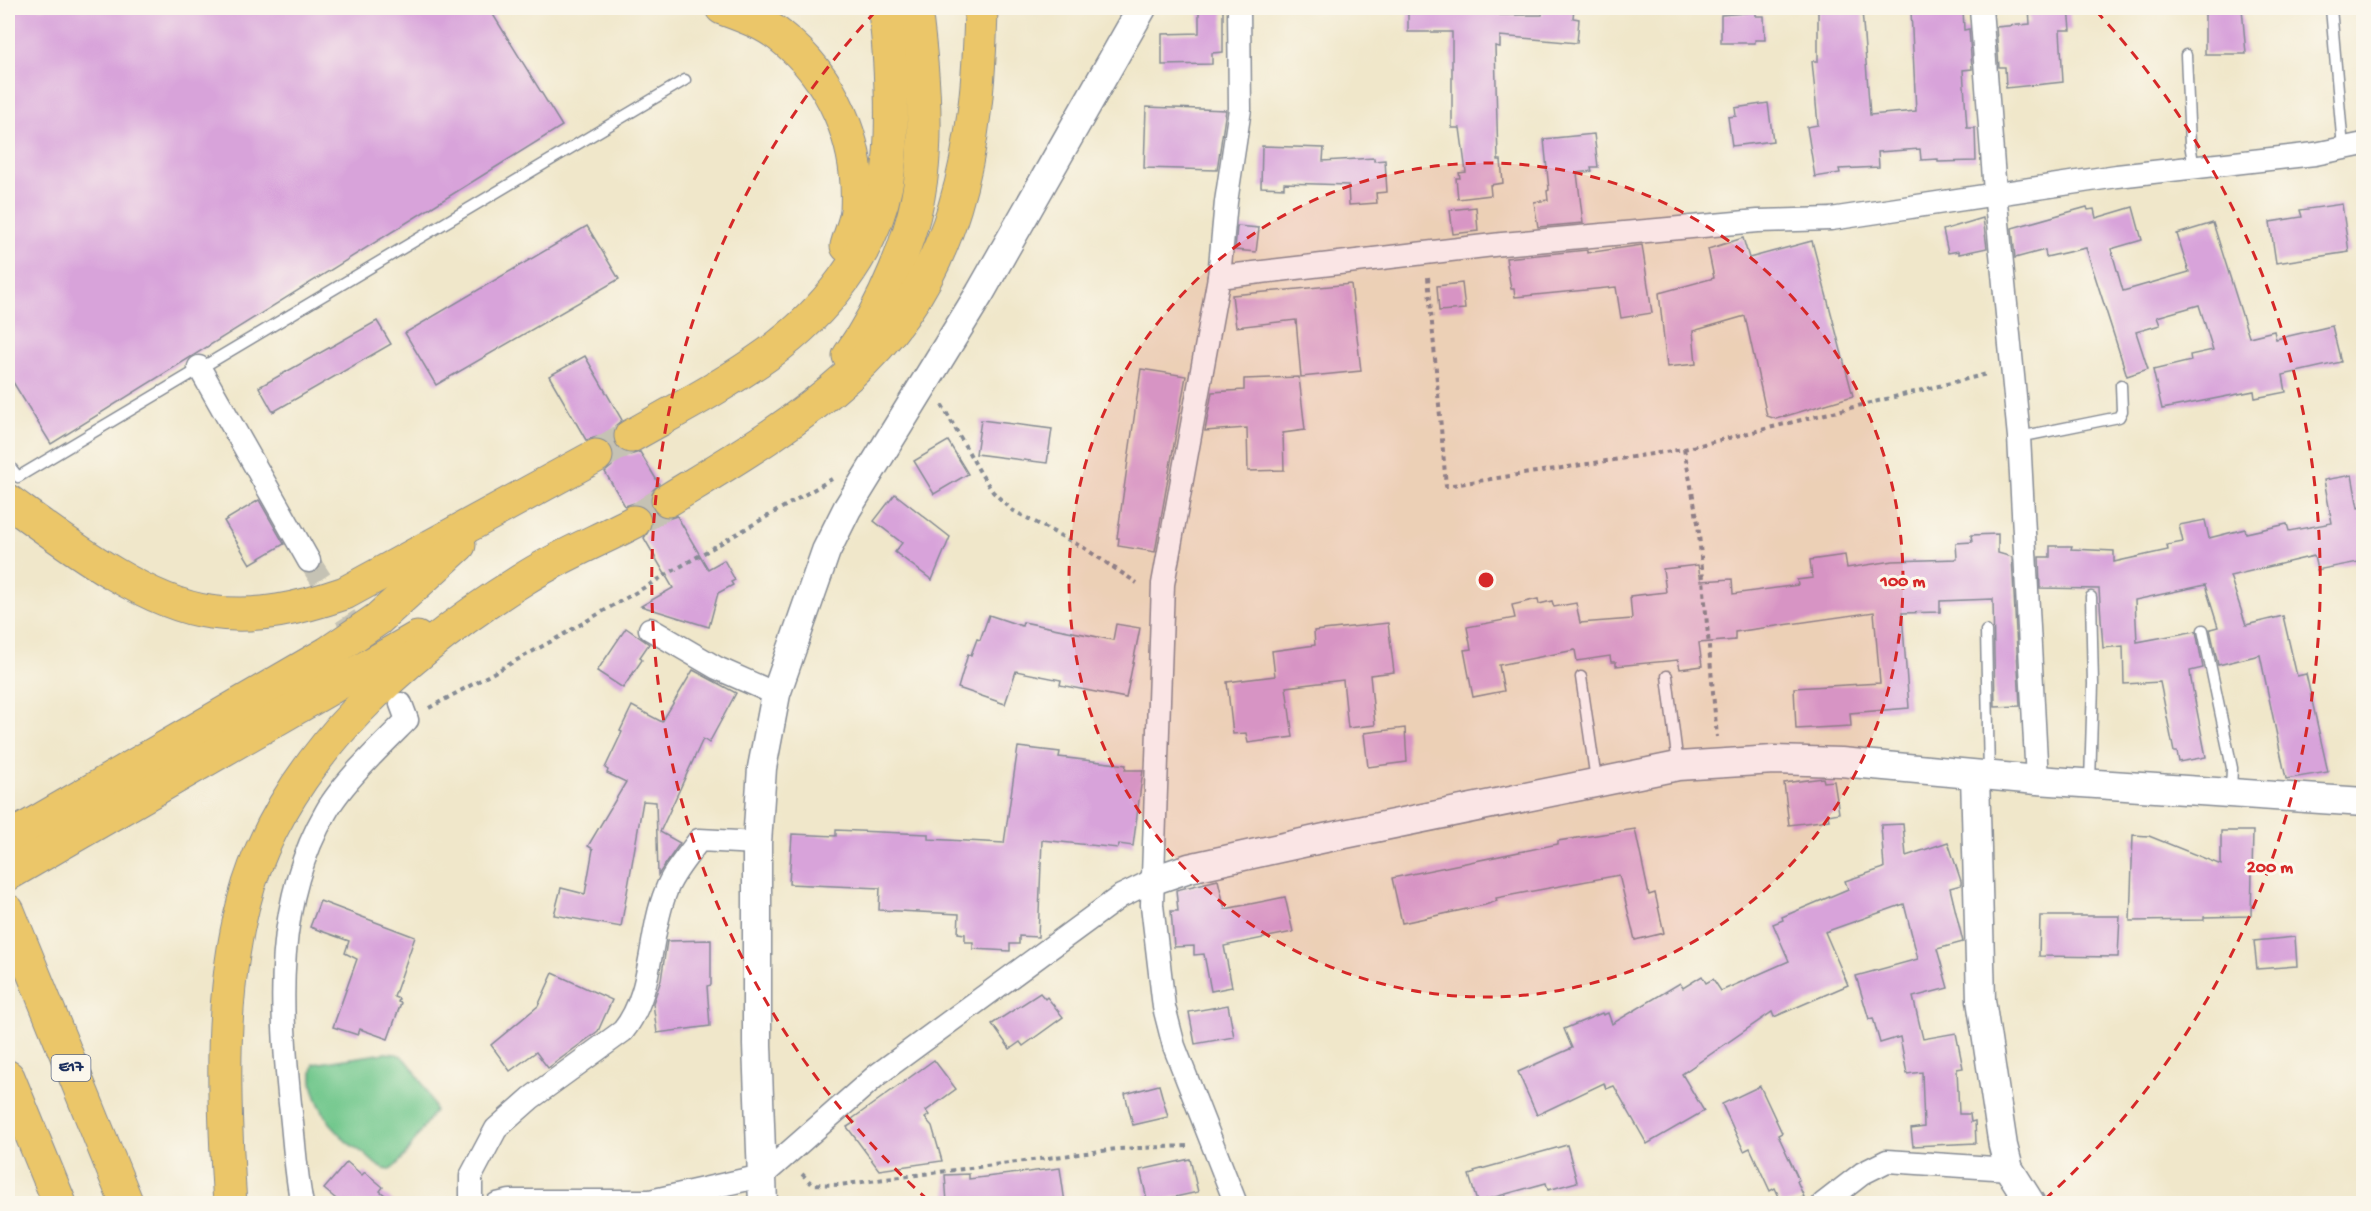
<svg xmlns="http://www.w3.org/2000/svg" width="2371" height="1211" viewBox="0 0 2371 1211" font-family="'Gochi Hand',sans-serif">
  <style>
    .grass { fill: #71c78c; stroke: #467b75; stroke-width: 1.5 }
    .building { fill: #d8a3da }
    .lines { fill: none; stroke-linecap: round; stroke-linejoin: round }
    .minor-tunnel { stroke: #c5c2b4; stroke-width: 22; stroke-dasharray: 22 11; stroke-linecap: butt }
    .motorway-tunnel { stroke: #c5c2b4; stroke-width: 33; stroke-dasharray: 33 16; stroke-linecap: butt }
    .service-casing { stroke: #868b94; stroke-width: 13 }
    .minor-casing { stroke: #868b94; stroke-width: 25 }
    .tertiary-casing { stroke: #868b94; stroke-width: 31 }
    .motorway-casing { stroke: #868b94; stroke-width: 35 }
    .path { stroke: #868b94; stroke-width: 4; stroke-dasharray: 4.5 4.5; stroke-linecap: butt }
    .service { stroke: #fff; stroke-width: 10 }
    .minor { stroke: #fff; stroke-width: 22 }
    .tertiary { stroke: #fff; stroke-width: 28 }
    .motorway { stroke: #ebc669; stroke-width: 33 }
    .ring { fill: none; stroke: #d62828; stroke-width: 3; stroke-dasharray: 10 8 }
    .labels { text-anchor: middle; dominant-baseline: central; stroke-width: 6; stroke-linejoin: round; paint-order: stroke }
    .shield { fill: #fbf7ec; stroke: #5e6b89; stroke-width: 1.5 }
    .shield-label { font-size: 16px; font-weight: bold; fill: #1b2f5e }
    .centre { fill: #d62828; stroke: #fbf7ec; stroke-width: 3 }
    .ring-label { font-size: 18px; text-anchor: middle; font-weight: bold; fill: #d62828; stroke: #fbf7ec; stroke-width: 6; stroke-linejoin: round; paint-order: stroke }
  </style>
  <rect width="100%" height="100%" fill="#fbf7ec"/>
  <filter id="ink" filterUnits="userSpaceOnUse"><feTurbulence type="fractalNoise" baseFrequency=".0167" numOctaves="2"/><feDisplacementMap in="SourceGraphic" scale="12" xChannelSelector="R" yChannelSelector="G"/><feConvolveMatrix kernelMatrix="1 2 1 2 8 2 1 2 1" color-interpolation-filters="sRGB"/></filter>
  <filter id="wash" filterUnits="userSpaceOnUse"><feTurbulence type="fractalNoise" baseFrequency=".008" numOctaves="4" result="noise"/><feDisplacementMap in="SourceGraphic" scale="24" xChannelSelector="R" yChannelSelector="G"/><feGaussianBlur stdDeviation="1.35" result="paint"/><feColorMatrix in="noise" values="0 0 0 0 0 0 0 0 0 0 0 0 0 0 0 0 0 1.4 0 .05"/><feComposite in="paint" operator="in"/></filter>
  <g filter="url(#wash)">
    <rect width="100%" height="100%" fill="#f0e7ca"/>
    <!-- grass -->
    <path class="grass" d="M385 1053C389 1054 395 1053 399 1055 410 1058 432 1099 435 1111 420 1128 409 1157 390 1170 377 1169 373 1160 363 1153 357 1148 349 1145 344 1139 327 1122 305 1089 314 1064Z"/>
    <g id="blocks">
      <!-- building -->
      <g class="building">
        <polygon points="8,8 489,8 562,126 51,444 8,374"/>
        <polygon points="1199,8 1223,8 1223,52 1212,53 1212,64 1162,65 1162,34 1199,33"/>
        <polygon points="1408,8 1495,8 1495,10 1500,10 1500,15 1542,15 1543,8 1574,8 1573,18 1579,19 1577,43 1500,36 1500,47 1495,46 1498,160 1501,160 1503,183 1490,185 1491,195 1458,199 1456,178 1460,178 1459,173 1466,172 1460,128 1452,128 1452,32 1408,32"/>
        <polygon points="1963,8 1964,30 1969,29 1972,69 1963,70 1967,128 1975,128 1976,161 1938,162 1938,159 1921,160 1920,149 1878,152 1879,167 1839,169 1840,173 1815,177 1807,127 1818,125 1812,61 1818,61 1818,10 1862,10 1870,115 1916,111 1911,11"/>
        <polygon points="2029,8 2069,8 2071,30 2060,30 2063,82 2006,88 2005,67 1999,67 1996,27 2030,24"/>
        <polygon points="2205,8 2242,8 2246,54 2205,54"/>
        <polygon points="1756,12 1756,16 1764,16 1765,40 1755,40 1755,43 1721,43 1721,15"/>
        <polygon points="1768,103 1773,141 1732,146 1728,117 1736,116 1735,108"/>
        <polygon points="1146,107 1226,110 1217,170 1144,168"/>
        <polygon points="1594,134 1598,167 1591,167 1592,171 1577,173 1583,223 1538,227 1534,202 1548,200 1547,191 1549,190 1544,139"/>
        <polygon points="1262,146 1324,148 1323,161 1374,158 1374,161 1385,160 1387,192 1376,193 1377,203 1349,205 1348,185 1284,183 1284,188 1261,187"/>
        <polygon points="2342,204 2349,252 2276,263 2270,222 2302,217 2300,210"/>
        <polygon points="1476,207 1478,231 1453,234 1450,210"/>
        <polygon points="2087,207 2088,210 2094,209 2096,218 2133,207 2142,240 2111,249 2123,291 2189,272 2177,234 2213,223 2249,337 2274,331 2276,339 2332,326 2341,362 2283,375 2286,392 2255,398 2254,391 2162,409 2153,370 2191,361 2190,355 2213,350 2199,305 2157,317 2160,325 2136,332 2148,369 2127,376 2086,248 2046,257 2045,250 2015,258 2012,228"/>
        <polygon points="1983,218 1987,248 1959,254 1959,251 1948,253 1943,230"/>
        <polygon points="587,226 619,279 436,385 405,333"/>
        <polygon points="1237,226 1259,228 1256,252 1235,250"/>
        <polygon points="1743,238 1749,258 1812,241 1853,396 1776,419 1767,416 1745,316 1693,331 1696,364 1667,367 1659,293 1714,278 1708,249"/>
        <polygon points="1642,245 1652,313 1621,318 1616,287 1515,297 1514,289 1511,289 1506,258 1587,250 1587,253"/>
        <polygon points="1462,283 1465,309 1439,311 1437,286"/>
        <polygon points="1351,284 1361,371 1301,377 1296,320 1236,327 1232,295"/>
        <polygon points="377,321 391,344 273,412 259,387"/>
        <polygon points="585,356 622,420 615,426 612,435 615,446 622,452 630,455 640,452 659,484 652,491 649,500 652,510 659,516 668,519 677,516 708,569 724,560 735,580 731,582 733,585 718,593 709,627 641,606 673,588 644,538 653,524 651,514 644,506 634,503 625,506 605,472 612,466 615,457 612,447 606,440 597,437 586,440 549,376"/>
        <polygon points="1141,369 1186,376 1155,552 1118,546 1119,538 1117,538"/>
        <polygon points="1299,377 1305,430 1283,433 1284,470 1248,471 1247,428 1205,431 1212,392 1244,390 1244,379"/>
        <polygon points="981,420 1052,429 1047,463 976,454"/>
        <polygon points="948,441 968,474 934,494 914,461"/>
        <polygon points="2352,475 2358,508 2364,507 2364,561 2317,570 2314,556 2230,576 2246,625 2283,616 2297,676 2306,674 2328,772 2286,779 2260,655 2218,665 2210,629 2218,627 2205,585 2135,600 2137,642 2196,631 2203,668 2190,671 2191,680 2206,757 2179,762 2177,752 2174,752 2160,682 2124,684 2123,646 2103,648 2099,589 2040,588 2039,557 2050,557 2050,546 2072,546 2071,549 2114,551 2114,562 2168,550 2167,545 2183,542 2179,525 2205,520 2209,538 2245,529 2246,533 2287,524 2289,531 2332,523 2324,480"/>
        <polygon points="895,494 950,537 932,580 895,552 902,543 874,521"/>
        <polygon points="259,500 284,544 250,564 224,521"/>
        <polygon points="1998,534 1998,553 2012,557 2020,706 1995,707 1993,599 1940,601 1940,612 1902,613 1909,708 1850,713 1851,726 1796,729 1794,688 1880,683 1874,612 1735,632 1735,640 1699,643 1702,666 1680,669 1678,660 1616,666 1616,662 1611,662 1610,656 1577,661 1575,650 1499,665 1504,691 1473,697 1464,650 1471,649 1467,627 1515,618 1512,605 1538,599 1539,604 1552,601 1554,607 1576,603 1580,623 1632,619 1630,596 1666,592 1663,569 1698,565 1701,581 1732,579 1733,594 1798,585 1797,580 1812,578 1810,560 1845,555 1847,568 1893,561 1957,559 1956,543 1972,542 1971,535"/>
        <polygon points="989,615 1022,626 1023,622 1113,640 1116,624 1140,628 1126,698 1060,685 1061,680 1016,671 1005,704 958,688 968,654 971,655 977,639 980,640"/>
        <polygon points="1388,623 1394,672 1370,675 1375,725 1348,728 1343,680 1286,687 1293,737 1248,743 1246,733 1233,734 1227,682 1275,676 1272,651 1315,645 1314,631"/>
        <polygon points="626,628 649,644 640,657 642,660 623,688 597,671"/>
        <polygon points="693,670 736,693 709,743 703,739 660,832 680,843 658,875 656,802 643,801 621,927 554,915 561,888 585,894 593,849 588,846 626,782 607,773 608,770 605,768 622,732 620,731 632,706 662,722"/>
        <polygon points="1405,728 1407,762 1368,767 1364,733"/>
        <polygon points="1018,747 1060,752 1059,757 1126,765 1125,770 1143,770 1133,846 1119,844 1118,848 1042,840 1038,937 1019,936 1019,944 1010,944 1010,951 973,949 973,942 965,942 965,934 958,933 959,914 879,910 880,888 789,884 792,834 836,836 836,830 903,833 928,834 928,839 1004,843"/>
        <polygon points="1823,778 1824,782 1834,781 1839,813 1828,815 1829,820 1789,825 1784,783"/>
        <polygon points="1903,824 1906,856 1948,842 1961,881 1961,885 1950,888 1963,942 1937,949 1948,988 1913,997 1923,1039 1956,1033 1963,1068 1957,1069 1959,1114 1970,1114 1971,1122 1975,1121 1976,1143 1913,1146 1911,1129 1924,1127 1922,1072 1907,1074 1900,1037 1880,1043 1873,1018 1869,1019 1856,976 1918,959 1904,904 1825,932 1848,985 1774,1017 1772,1012 1682,1074 1704,1111 1647,1144 1614,1086 1606,1089 1604,1083 1537,1115 1518,1072 1572,1048 1564,1029 1602,1013 1603,1015 1608,1013 1612,1024 1680,983 1683,988 1702,976 1706,983 1713,979 1721,991 1789,961 1773,924 1783,920 1782,917 1848,889 1845,881 1884,868 1881,825"/>
        <polygon points="1635,829 1649,895 1655,893 1664,933 1635,940 1619,875 1496,898 1497,901 1485,905 1402,923 1392,878 1558,844 1558,841"/>
        <polygon points="2221,831 2253,831 2251,916 2204,917 2204,920 2130,921 2133,835 2149,836 2221,865"/>
        <polygon points="1218,880 1225,909 1285,897 1293,932 1224,946 1232,987 1211,991 1204,954 1194,955 1194,946 1174,947 1171,911 1178,911 1176,890"/>
        <polygon points="320,901 415,937 394,997 399,999 398,1002 401,1003 388,1039 360,1029 358,1035 333,1027 357,959 345,953 349,941 310,927"/>
        <polygon points="2040,916 2120,916 2118,957 2039,956"/>
        <polygon points="2295,937 2297,966 2257,969 2254,941"/>
        <polygon points="711,940 711,985 707,986 710,1026 657,1033 653,1003 661,980 667,941"/>
        <polygon points="553,973 612,1000 598,1031 548,1068 536,1052 510,1071 491,1045 538,1006"/>
        <polygon points="1040,993 1045,999 1047,997 1063,1017 1023,1046 1020,1042 1010,1049 992,1024"/>
        <polygon points="1228,1005 1234,1037 1195,1044 1189,1012"/>
        <polygon points="934,1060 956,1089 926,1111 929,1115 925,1118 932,1126 942,1161 879,1170 847,1127 855,1122 852,1119"/>
        <polygon points="1159,1085 1168,1117 1133,1125 1125,1094"/>
        <polygon points="1760,1086 1782,1133 1778,1135 1799,1180 1797,1181 1804,1197 1791,1203 1782,1203 1775,1188 1770,1191 1750,1148 1744,1151 1722,1104"/>
        <polygon points="1567,1145 1577,1182 1548,1190 1546,1183 1477,1202 1469,1175 1475,1173 1474,1171"/>
        <polygon points="1190,1159 1198,1192 1148,1203 1140,1170"/>
        <polygon points="347,1162 362,1175 365,1172 383,1187 380,1191 395,1203 341,1203 324,1189"/>
        <polygon points="1060,1168 1065,1203 947,1203 945,1175 969,1174 969,1179"/>
      </g>
    </g>
  </g>
  <g filter="url(#ink)">
    <use href="#blocks" fill-opacity="0" stroke="#868b94" stroke-width="1.5"/>
    <g class="lines">
      <!-- minor-tunnel -->
      <polyline class="minor-tunnel" points="309,561 364,645"/>
      <!-- motorway-tunnel -->
      <g class="motorway-tunnel">
        <polyline points="596,456 631,436"/>
        <polyline points="634,522 668,500"/>
      </g>
      <defs>
        <g id="service">
          <polyline points="2331,8 2343,148"/>
          <polyline points="2186,55 2190,144 2194,168"/>
          <polyline points="2019,437 2119,417 2122,411 2121,385"/>
          <polyline points="8,464 18,477 685,80"/>
          <polyline points="2203,630 2232,768 2231,792"/>
          <polyline points="1986,631 1989,775"/>
          <polyline points="1667,676 1678,765"/>
          <polyline points="1581,677 1596,780"/>
          <polyline points="2090,782 2093,684 2091,597"/>
        </g>
        <g id="minor">
          <polyline points="1981,8 1995,192 2019,437 2037,780"/>
          <polyline points="1219,277 1226,202 1240,109 1239,8"/>
          <polyline points="199,367 309,561"/>
          <polyline points="650,629 717,668 776,694"/>
          <path d="M302 1204C295 1171 294 1137 290 1104 280 1005 274 902 326 812 343 782 383 744 407 720L401 704"/>
          <path d="M471 1204V1176L496 1129 531 1098 623 1031C654 993 648 935 666 891 672 873 688 856 699 840L757 843"/>
          <polyline points="497,1204 510,1201 650,1201 762,1176 877,1075 1121,896 1154,880"/>
          <polyline points="1236,1204 1174,1046 1164,1007 1152,905 1163,584 1219,277 1502,244 1758,221 1831,219 2117,176 2315,154 2364,144"/>
          <polyline points="1823,1204 1863,1173 1887,1161 2009,1169"/>
        </g>
        <g id="tertiary">
          <polyline points="1975,775 1981,1000 2003,1146 2009,1169 2031,1204"/>
          <polyline points="1154,880 1189,868 1325,838 1678,766 1774,760 1841,762 2037,780 2364,802"/>
          <polyline points="763,1204 757,1045 757,843 762,768 776,694 826,551 847,509 980,293 1142,8"/>
        </g>
        <g id="motorway">
          <path d="M722 8C741 15 764 23 780 36 833 77 861 143 857 210 856 222 850 234 847 246"/>
          <path d="M849 356C883 308 914 236 921 178 928 121 922 64 915 8"/>
          <path d="M631 436C677 410 725 385 768 354 823 314 873 254 886 185 892 154 892 121 891 89 890 62 889 34 884 8"/>
          <path d="M668 500C730 462 794 425 848 376 958 279 978 147 981 8"/>
          <path d="M8 501C62 540 143 603 210 612 257 619 301 608 345 593L596 456"/>
          <polyline points="8,839 328,653 378,619 459,545"/>
          <polyline points="8,874 417,638"/>
          <polyline points="8,911 127,1204"/>
          <polyline points="8,1077 60,1204"/>
          <path d="M230 1204C223 1101 218 984 249 884 291 753 408 651 522 580 557 557 598 541 634 522"/>
        </g>
      </defs>
      <!-- service casing -->
      <use href="#service" class="service-casing"/>
      <!-- minor casing -->
      <use href="#minor" class="minor-casing"/>
      <!-- tertiary casing -->
      <use href="#tertiary" class="tertiary-casing"/>
      <!-- motorway casing -->
      <use href="#motorway" class="motorway-casing"/>
      <!-- path -->
      <g class="path">
        <polyline points="1428,277 1446,486 1684,449 1987,374"/>
        <polyline points="942,405 981,474 993,492 1012,510 1084,548 1137,583"/>
        <polyline points="1684,449 1698,523 1717,737"/>
        <polyline points="429,708 550,642 832,479"/>
        <polyline points="802,1174 812,1184 839,1185 1117,1149 1187,1146"/>
      </g>
      <!-- service -->
      <use href="#service" class="service"/>
      <!-- minor -->
      <use href="#minor" class="minor"/>
      <!-- tertiary -->
      <use href="#tertiary" class="tertiary"/>
      <!-- motorway -->
      <use href="#motorway" class="motorway"/>
    </g>
  </g>
  <!-- distance rings -->
  <circle cx="1486" cy="580" r="417" fill="#d62828" fill-opacity=".12"/>
  <g class="ring">
    <circle cx="1486" cy="580" r="417"/>
    <path d="M928 1200A834 834 0 0 1 876 11M2096 11A834 834 0 0 1 2044 1200"/>
  </g>
  <g class="labels">
    <!-- shield labels -->
    <rect class="shield" x="51.5" y="1055" width="39" height="26" rx="4.5"/>
    <g class="shield-label">
      <text x="71" y="1068">E17</text>
    </g>
  </g>
  <circle cx="1486" cy="580" r="9" class="centre"/>
  <g class="ring-label">
    <text x="1903" y="586">100 m</text>
    <text x="2270" y="872">200 m</text>
  </g>
  <!-- margin -->
  <rect width="2371" height="1211" fill="none" stroke="#fbf7ec" stroke-width="30"/>
</svg>
